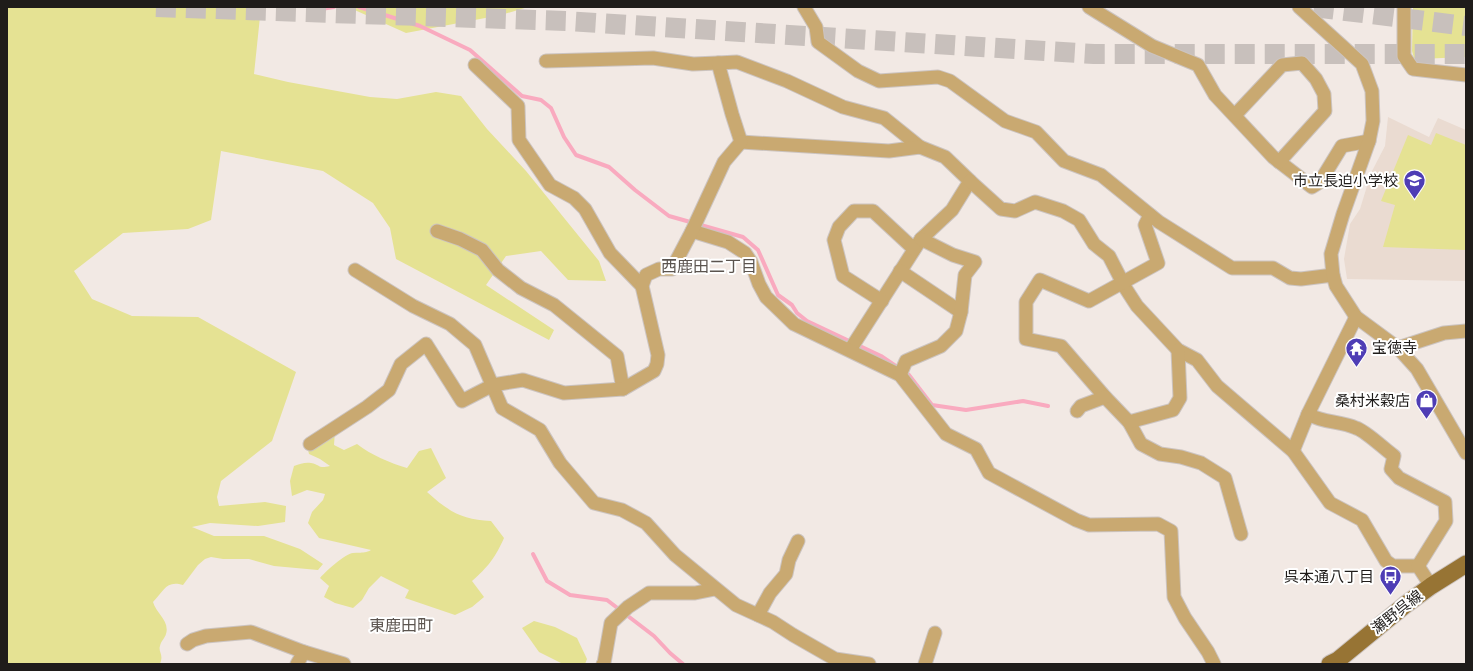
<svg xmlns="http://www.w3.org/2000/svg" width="1473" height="671" viewBox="0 0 1473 671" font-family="Karla,'Noto Sans JP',sans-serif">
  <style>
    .built { fill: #eadbd1 }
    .green { fill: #e5e293 }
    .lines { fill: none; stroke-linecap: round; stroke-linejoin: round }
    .stream { stroke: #f9aabf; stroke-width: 4 }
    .highway-tunnel { stroke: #c8c0bc; stroke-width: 20; stroke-dasharray: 20 10; stroke-linecap: butt }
    .minor-casing { stroke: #ccc4c0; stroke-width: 15 }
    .major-casing { stroke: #ccc4c0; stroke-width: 19 }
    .minor { stroke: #c9a971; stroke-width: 13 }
    .major { stroke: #977434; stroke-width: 17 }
    .labels { text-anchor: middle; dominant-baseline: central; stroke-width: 4; stroke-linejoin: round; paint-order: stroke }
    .poi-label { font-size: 15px; fill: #1f1c1a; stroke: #fff; text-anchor: end }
    .street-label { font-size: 15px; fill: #1f1c1a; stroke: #fff }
    .neighbourhood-label { font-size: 16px; fill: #5b544f; stroke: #fff }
  </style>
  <rect width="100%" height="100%" fill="#f2e9e4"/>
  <!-- built -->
  <polygon class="built" points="1388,117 1429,137 1438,118 1466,130 1466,281 1347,279 1344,259 1350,224 1360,209 1371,173 1385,146"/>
  <!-- green -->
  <g class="green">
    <path d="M7 7H261L254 74 288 82 370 97 397 99 436 92 461 96 487 129 526 171 599 261 606 281 568 280 541 251 506 256 486 285 554 330 549 340 396 259 390 228 373 203 323 171 221 151 211 220 188 229 123 233 74 271 92 299 132 316 198 317 296 372 272 441 221 481 217 497 219 506 265 502 286 506 285 522 258 526 210 523 192 527 214 536H264L300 549 323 564 318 570 274 566 249 559H223L211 557 205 559 198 565 183 585C166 580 164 591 153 602 156 613 170 621 166 634 165 638 161 641 160 646 158 652 164 654 160 664H7Z"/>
    <polygon points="348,7 528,7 501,15 406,33"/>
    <polygon points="1413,7 1466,7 1466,57 1419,59 1414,58 1412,51"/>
    <polygon points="1436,133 1466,145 1466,250 1383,247 1395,205 1381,201 1408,135 1431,145"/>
    <path d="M335 431 334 445 344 450 357 444C371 455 390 463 407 468L419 451 431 448 446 478 427 492C448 511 462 520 491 521L504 538C495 558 488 567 472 581L484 597 472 607 455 615 405 598 409 590 381 576 369 588 362 600 353 608 335 603 324 597 329 586 320 578C326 571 345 554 353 553 360 552 364 554 371 550L319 538 308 523 312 512 323 500 325 494 307 490 292 496 290 481 294 466C300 464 305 462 311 463 321 465 318 469 330 466L320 459 309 454 307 445Z"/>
    <polygon points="534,621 555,627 577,638 587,659 585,664 563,664 539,652 522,628"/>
  </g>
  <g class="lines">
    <!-- stream -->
    <g class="stream">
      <polyline points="318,7 321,9 334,7"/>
      <polyline points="359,7 420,26 470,50 522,96 541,100 551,108 564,137 576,155 609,167 635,190 669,216 743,237 758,250 778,295 792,305 797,313 807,321 881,356 909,375 932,405 966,410 1023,401 1048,406"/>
      <polyline points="533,554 547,581 570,595 607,600 654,636 670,653 683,664"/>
    </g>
    <!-- highway-tunnel -->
    <g class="highway-tunnel">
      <polyline points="156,7 566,21 1094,54 1466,54"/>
      <polyline points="1314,7 1466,26"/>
    </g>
    <defs>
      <g id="minor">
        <polyline points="804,7 816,27 818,42 858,71 879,81 938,77 950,81 1005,121 1036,132 1064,161 1101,175 1159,222 1232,268 1273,268 1290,278 1301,279 1333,275"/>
        <polyline points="1089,7 1152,46 1198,65 1215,95 1273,157 1312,187 1320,182 1342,146 1369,141"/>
        <polyline points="1299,7 1362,64 1372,91 1373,121 1369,141 1343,214 1331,254 1333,275 1336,286 1356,317 1398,348 1417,369 1466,453"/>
        <polyline points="1404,7 1404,56 1413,69 1466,75"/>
        <polyline points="546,61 653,58 693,64 718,63 732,114 741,142"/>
        <polyline points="718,63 737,62 787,81 843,107 884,118 920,147 945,157 970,181 952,210 921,239 850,350"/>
        <polyline points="475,65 518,106 519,140 550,185 574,198 585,209 610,253 642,286"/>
        <polyline points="1235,115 1282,65 1302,63 1316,79 1324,94 1325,111 1279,162"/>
        <polyline points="741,142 889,151 920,147"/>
        <polyline points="970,181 1001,209 1015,211 1035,202 1063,211 1079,220 1094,244 1109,256 1126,289 1137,306 1178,350 1197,360 1217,386 1293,451 1330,503 1362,520 1386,561 1393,566 1418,566 1431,586"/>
        <polyline points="1150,215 1145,225 1158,263 1089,301 1040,280 1026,302 1026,339 1061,346 1105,397 1129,422 1141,444 1160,454 1181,457 1201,463 1225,478 1241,534"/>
        <polyline points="437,231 460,239 482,250 498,270 521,288 554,305 617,356 623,389"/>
        <polyline points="692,231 728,242 745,253 751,262 759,284 766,297 794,324 900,375 946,434 976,449 989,473 1076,520 1089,525 1158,524 1171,531 1174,597 1185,618 1208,652 1214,664"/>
        <polyline points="355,270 413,306 450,324 475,345 502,408 540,430 560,463 594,503 622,510 646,523 675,555 736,605 773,622 793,635 835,659 869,664"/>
        <polyline points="900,271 961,312"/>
        <polyline points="882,301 843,276 834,240 839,227 854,211 873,211 914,249"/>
        <polyline points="1398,348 1444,333 1466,331"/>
        <polyline points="900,375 906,361 941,346 956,331 961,312 965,275 975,262 953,255 921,239"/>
        <polyline points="1077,411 1081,406 1105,397"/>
        <path d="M1308 414C1323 423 1340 421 1356 428 1366 431 1384 449 1394 456L1391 469 1399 478 1445 502 1446 521 1418 566"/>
        <polyline points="1129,422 1173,410 1180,398 1178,350"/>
        <polyline points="310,444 367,407 389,390 401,364 426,344 462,401 493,385 523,380 564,393 623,389 654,371 657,364 658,355 642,286 646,275 659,269 672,269 692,231 724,162 741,142"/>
        <polyline points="1293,451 1308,414 1356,317"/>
        <polyline points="758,615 770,593 786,574 789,560 798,541"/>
        <polyline points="187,644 193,640 206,636 251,632 304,652"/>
        <polyline points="297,664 304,652 344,664"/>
        <polyline points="603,664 604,663 611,623 628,607 649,593 695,593 715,589"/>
        <polyline points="925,664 935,633"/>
      </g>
      <polyline id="major" points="1330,664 1338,660 1405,605 1431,586 1466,564"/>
    </defs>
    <!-- minor casing -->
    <use href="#minor" class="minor-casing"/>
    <!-- major casing -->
    <use href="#major" class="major-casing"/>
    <!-- minor -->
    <use href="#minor" class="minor"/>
    <!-- major -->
    <use href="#major" class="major"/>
  </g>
  <!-- icons -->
  <defs>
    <symbol id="school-pin" viewBox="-11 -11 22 30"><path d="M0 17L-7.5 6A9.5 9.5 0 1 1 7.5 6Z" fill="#4e3db5" stroke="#fff"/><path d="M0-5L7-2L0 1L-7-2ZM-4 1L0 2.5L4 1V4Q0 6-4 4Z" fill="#fff"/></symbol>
    <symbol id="temple-pin" viewBox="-11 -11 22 30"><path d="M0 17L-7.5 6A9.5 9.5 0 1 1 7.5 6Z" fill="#4e3db5" stroke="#fff"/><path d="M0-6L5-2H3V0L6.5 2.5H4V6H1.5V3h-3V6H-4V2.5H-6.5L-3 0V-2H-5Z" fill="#fff"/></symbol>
    <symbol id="shop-pin" viewBox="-11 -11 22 30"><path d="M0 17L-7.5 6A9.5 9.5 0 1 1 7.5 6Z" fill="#4e3db5" stroke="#fff"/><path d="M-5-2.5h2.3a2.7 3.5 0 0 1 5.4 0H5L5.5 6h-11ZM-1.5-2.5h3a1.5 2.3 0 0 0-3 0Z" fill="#fff"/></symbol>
    <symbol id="bus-pin" viewBox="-11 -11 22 30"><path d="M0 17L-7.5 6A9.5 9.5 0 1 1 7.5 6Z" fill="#4e3db5" stroke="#fff"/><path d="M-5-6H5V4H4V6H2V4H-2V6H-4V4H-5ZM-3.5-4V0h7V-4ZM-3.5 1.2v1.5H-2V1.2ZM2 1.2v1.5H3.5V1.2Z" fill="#fff"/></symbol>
  </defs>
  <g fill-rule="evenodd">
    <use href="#school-pin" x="1402" y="168" width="25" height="34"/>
    <use href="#temple-pin" x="1344" y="336" width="25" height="34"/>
    <use href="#shop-pin" x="1414" y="388" width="25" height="34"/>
    <use href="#bus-pin" x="1378" y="564" width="25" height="34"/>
  </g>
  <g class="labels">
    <!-- poi labels -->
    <g class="poi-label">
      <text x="1398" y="181">市立長迫小学校</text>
      <text x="1372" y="348" text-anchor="start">宝徳寺</text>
      <text x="1410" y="401">桑村米穀店</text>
      <text x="1374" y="577">呉本通八丁目</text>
    </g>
    <!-- street labels -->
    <g class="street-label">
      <text transform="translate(1397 612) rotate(-38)">瀬野呉線</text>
    </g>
    <!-- neighbourhood labels -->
    <g class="neighbourhood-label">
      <text x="709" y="266">西鹿田二丁目</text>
      <text x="401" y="625">東鹿田町</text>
    </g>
  </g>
  <!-- border -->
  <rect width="1473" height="671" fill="none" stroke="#1f1c1a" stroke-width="16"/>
</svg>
